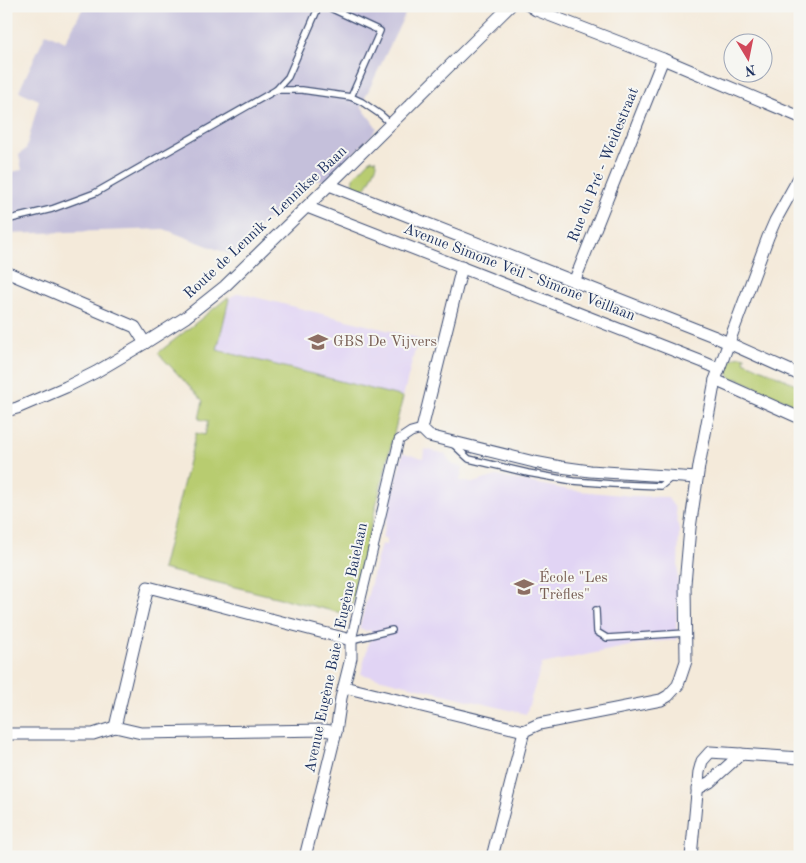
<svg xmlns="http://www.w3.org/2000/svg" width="806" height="863" viewBox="0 0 806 863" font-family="'Old Standard TT',serif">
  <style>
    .built { fill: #e1d4f4 }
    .industrial { fill: #c5c0db }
    .green { fill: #b8cc70; stroke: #6a7e67 }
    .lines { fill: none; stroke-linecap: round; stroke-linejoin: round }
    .service-casing { stroke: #3c4b71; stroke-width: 8 }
    .pedestrian-casing { stroke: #3c4b71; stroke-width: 11 }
    .minor-casing { stroke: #3c4b71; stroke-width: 13 }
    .service { stroke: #fff; stroke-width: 5.5 }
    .pedestrian { stroke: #fff; stroke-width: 9 }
    .minor { stroke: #fff; stroke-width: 11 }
    .labels { text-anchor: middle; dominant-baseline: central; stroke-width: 4; stroke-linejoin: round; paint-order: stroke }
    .street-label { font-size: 15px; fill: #1b2f5e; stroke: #f6f6f2 }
    .education-label { font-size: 15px; fill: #785e54; stroke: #f6f6f2; text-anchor: start }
  </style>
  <rect width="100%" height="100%" fill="#f6f6f2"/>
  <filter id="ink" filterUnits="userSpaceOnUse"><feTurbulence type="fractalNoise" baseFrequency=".02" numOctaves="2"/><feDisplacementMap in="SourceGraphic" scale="10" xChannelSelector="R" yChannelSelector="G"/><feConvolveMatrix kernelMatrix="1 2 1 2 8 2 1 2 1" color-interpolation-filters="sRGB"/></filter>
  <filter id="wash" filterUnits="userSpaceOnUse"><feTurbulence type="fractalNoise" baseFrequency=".0096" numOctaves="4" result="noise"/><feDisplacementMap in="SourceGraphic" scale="20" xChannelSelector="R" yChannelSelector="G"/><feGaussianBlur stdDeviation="1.12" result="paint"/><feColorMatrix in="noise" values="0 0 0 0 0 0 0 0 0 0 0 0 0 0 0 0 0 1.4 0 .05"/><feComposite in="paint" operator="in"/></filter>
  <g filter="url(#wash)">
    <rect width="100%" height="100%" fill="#f4eada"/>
    <!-- built -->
    <g class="built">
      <polygon points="239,293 418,338 403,397 217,350 229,299 232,296"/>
      <polygon points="425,449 445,454 453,465 463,467 460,481 472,483 497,476 569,490 632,496 667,497 675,508 679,531 676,640 648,642 542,664 526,714 361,674 369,641 374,639 370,630 366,631 359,629 381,544 386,545 387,539 382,538 403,453 423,458"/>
    </g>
    <!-- industrial -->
    <polygon class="industrial" points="84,6 409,6 361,106 377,128 373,134 325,181 316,179 272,221 268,218 258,228 260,232 234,256 164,229 6,234 6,173 22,170 19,155 26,149 39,100 19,91 46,33 65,42"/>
    <!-- green -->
    <g class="green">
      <path d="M371 159 376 160C376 161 377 162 377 164 376 167 369 183 367 186 360 194 351 187 353 178Z"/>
      <polygon points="227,298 229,299 217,350 403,397 349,615 162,569 196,433 205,435 208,421 199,419 203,401 158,353"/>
      <path d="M741 356 745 357 744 361 800 386V407L736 378 734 381C727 376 726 370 728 362L736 357Z"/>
    </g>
  </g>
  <g filter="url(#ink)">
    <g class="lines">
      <defs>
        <g id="service">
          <polyline points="326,6 380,31 351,97"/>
          <polyline points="276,90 288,77 319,6"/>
          <polyline points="6,220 52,209 95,193 276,90 302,90 351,97 362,102 381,115 391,124"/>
          <polyline points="453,444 469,459 528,473 573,481 612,484 661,486 672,477"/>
          <polyline points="596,610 597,632 607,638 686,633"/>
          <polyline points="351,640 392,630"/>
        </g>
        <polyline id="pedestrian" points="351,640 399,440 411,432 422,429"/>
        <g id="minor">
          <polyline points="530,6 536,10 663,59 800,117"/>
          <polyline points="329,185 713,336 800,375"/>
          <polyline points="307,207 703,362 719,369"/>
          <polyline points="462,267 422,429 429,436 534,462 561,467 590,471 697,478"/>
          <polyline points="6,272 135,327 145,343"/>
          <polyline points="574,282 663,59"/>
          <polyline points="715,380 800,418"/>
          <polyline points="6,411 17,408 66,387 96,372 145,343 186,317 225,286 329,185 510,6"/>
          <polyline points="344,687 524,731"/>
          <polyline points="115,727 148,587 351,640 351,658 341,698 336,732 305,857"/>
          <polyline points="6,734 93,734 115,727 141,733 324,730 336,732"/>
          <polyline points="697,789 710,782 741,754"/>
          <polyline points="492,857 524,731 539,724 661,700 668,696 678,685 686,661 685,584 690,528 699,466 715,380 768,237 775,221 800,176"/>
          <polyline points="691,857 699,772 702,761 710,752 800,758"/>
        </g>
      </defs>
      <!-- service casing -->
      <use href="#service" class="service-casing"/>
      <!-- pedestrian casing -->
      <use href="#pedestrian" class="pedestrian-casing"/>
      <!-- minor casing -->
      <use href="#minor" class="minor-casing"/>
      <!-- service -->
      <use href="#service" class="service"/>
      <!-- pedestrian -->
      <use href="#pedestrian" class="pedestrian"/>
      <!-- minor -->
      <use href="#minor" class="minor"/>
    </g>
  </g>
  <!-- icons -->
  <defs>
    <symbol id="school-bare" viewBox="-9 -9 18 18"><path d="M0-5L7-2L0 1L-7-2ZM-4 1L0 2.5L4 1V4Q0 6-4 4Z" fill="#8d6e63" stroke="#f6f6f2" stroke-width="2.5" paint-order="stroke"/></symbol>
  </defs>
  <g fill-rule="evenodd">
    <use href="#school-bare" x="304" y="328" width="28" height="28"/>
    <use href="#school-bare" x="510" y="573" width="28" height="28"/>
  </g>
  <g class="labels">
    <!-- street labels -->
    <g class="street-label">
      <text transform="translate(604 165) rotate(-68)">Rue du Pré - Weidestraat</text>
      <text transform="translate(266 223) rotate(-43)">Route de Lennik - Lennikse Baan</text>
      <text transform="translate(519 273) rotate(21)">Avenue Simone Veil - Simone Veillaan</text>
      <text transform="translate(337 648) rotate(-78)">Avenue Eugène Baie - Eugène Baielaan</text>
    </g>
    <!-- education labels -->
    <g class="education-label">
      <text x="333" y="342">GBS De Vijvers</text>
      <text x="539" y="578">École "Les<tspan x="539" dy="17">Trèfles"</tspan></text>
    </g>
  </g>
  <!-- margin -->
  <rect width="806" height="863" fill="none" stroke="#f6f6f2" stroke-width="25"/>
  <!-- north arrow -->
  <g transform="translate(748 58) rotate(170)"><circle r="24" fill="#f6f6f2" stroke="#9ea6b7"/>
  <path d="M0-4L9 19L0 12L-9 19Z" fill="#d1495b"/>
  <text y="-8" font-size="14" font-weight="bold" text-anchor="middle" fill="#1b2f5e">N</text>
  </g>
</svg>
